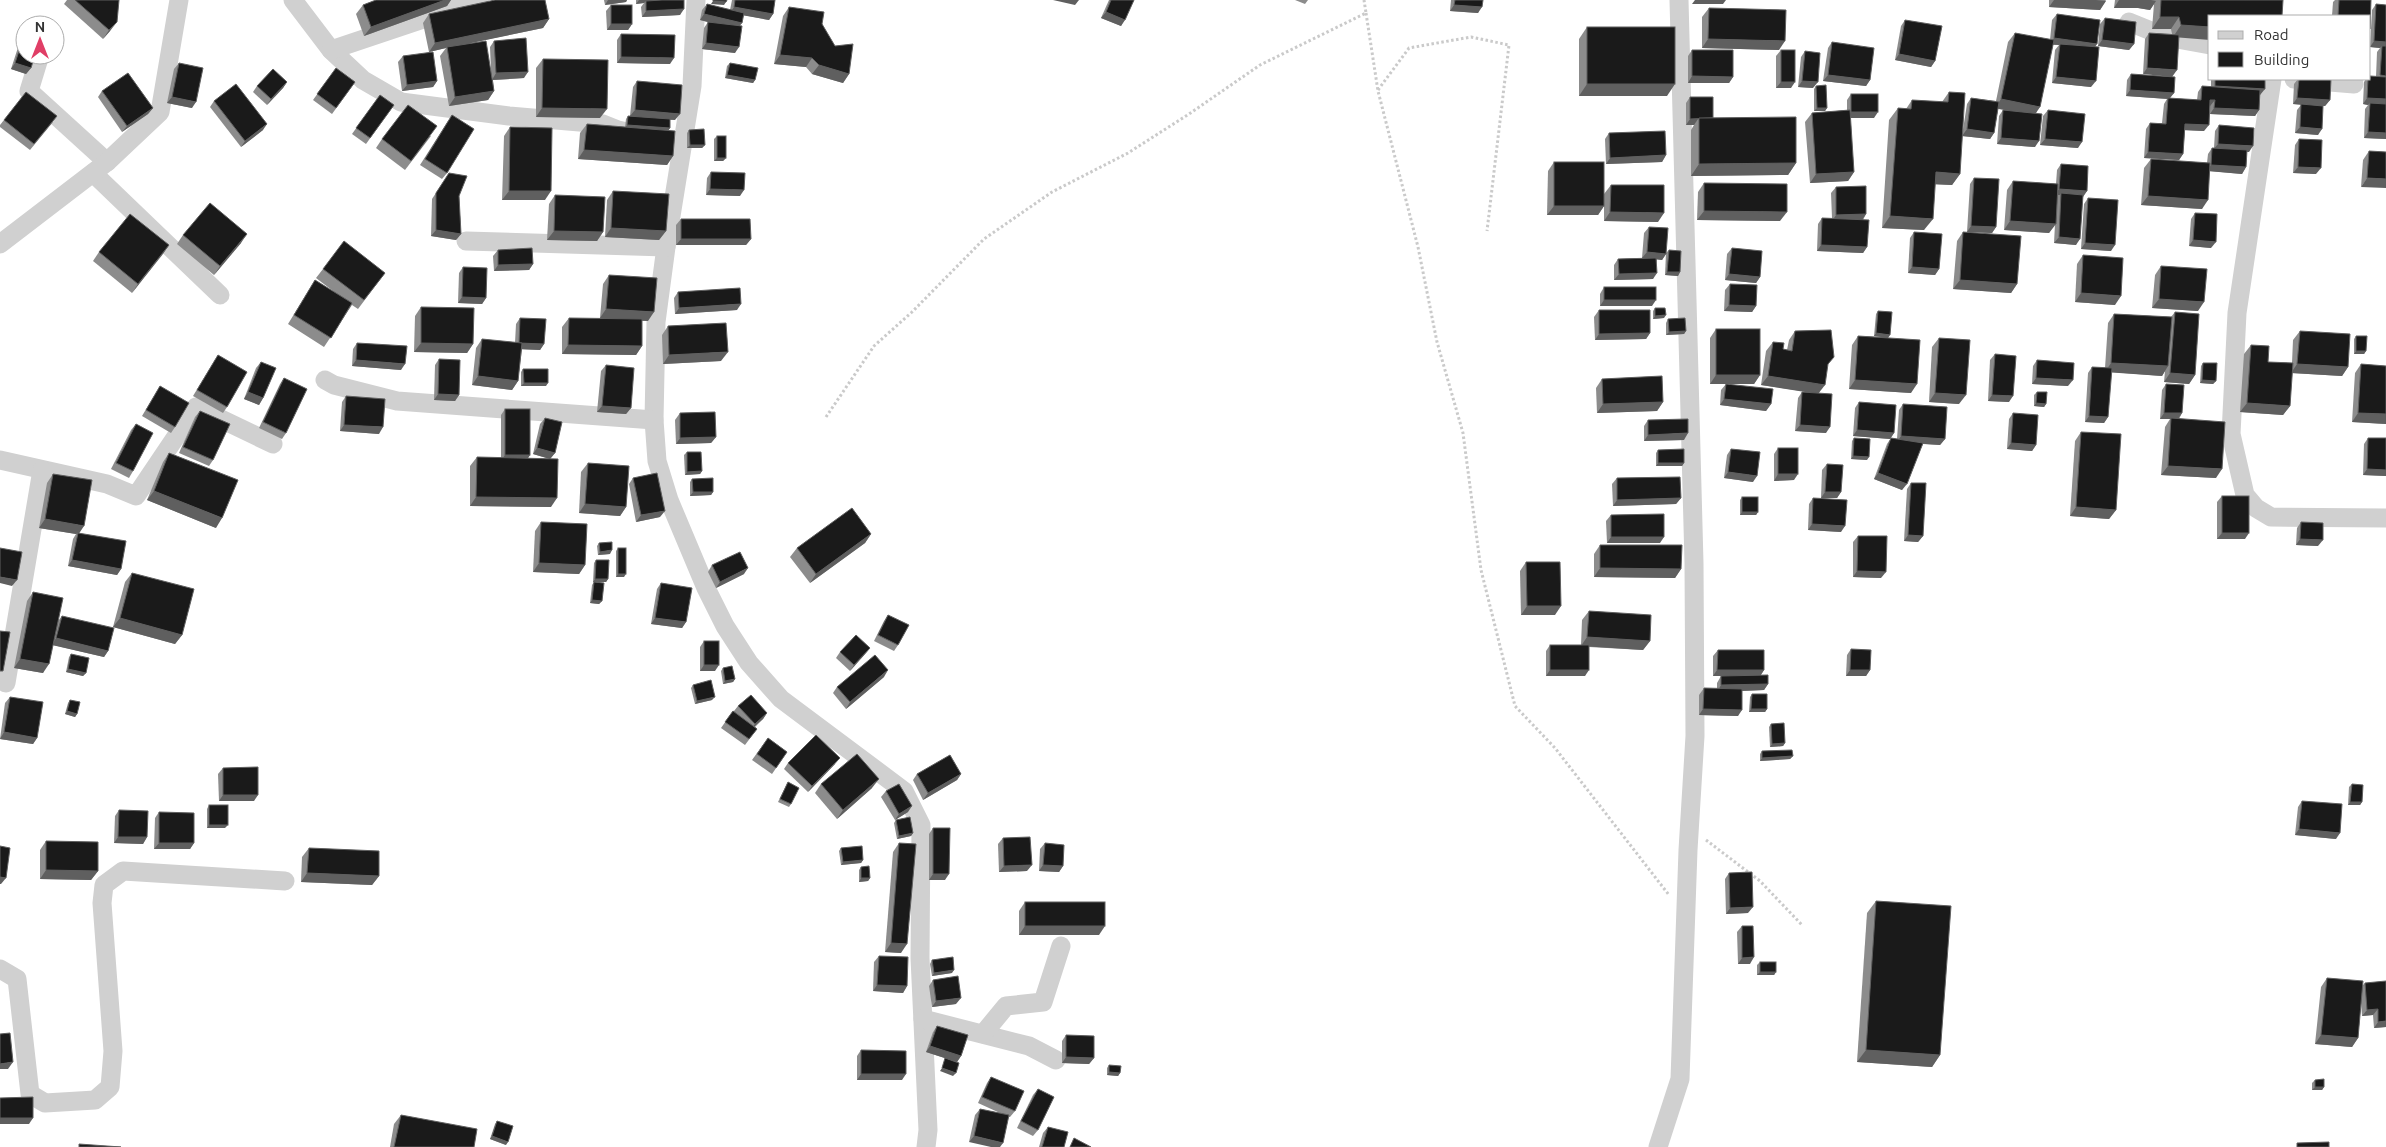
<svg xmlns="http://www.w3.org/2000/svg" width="2386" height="1147" viewBox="0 0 2386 1147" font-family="Ubuntu,sans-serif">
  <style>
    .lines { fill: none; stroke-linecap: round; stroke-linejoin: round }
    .path { stroke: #cacaca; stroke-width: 3; stroke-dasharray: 2.5 2.5; stroke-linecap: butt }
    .minor { stroke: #d0d0d0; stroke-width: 19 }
    .wall { fill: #8c8c8c }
    .shaded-wall { fill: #5f5f5f }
    .building { fill: #1a1a1a; stroke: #5f5f5f }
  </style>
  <rect width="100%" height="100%" fill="#fff"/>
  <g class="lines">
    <!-- path -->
    <g class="path">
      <polyline points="1366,13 1378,91 1418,247 1437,342 1463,433 1481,570 1515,706 1555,748 1669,895"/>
      <polyline points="1378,90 1409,48 1471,37 1509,45 1487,231"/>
      <polyline points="826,417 874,346 912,312 984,239 1052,192 1128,153 1189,114 1260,65 1366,13 1364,0"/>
      <polyline points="1706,840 1760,881 1802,925"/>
    </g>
    <!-- minor -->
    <g class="minor">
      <polyline points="293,0 331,50 363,80 401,102 509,116 603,124 618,130 636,134"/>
      <polyline points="696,0 692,86 666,247 656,322 654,420 657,461 669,500 706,588 725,626 749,663 781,699 904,791 921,825 920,958 928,1130 926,1147"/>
      <polyline points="2129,22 2166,37 2210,45"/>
      <polyline points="331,50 480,0"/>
      <polyline points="40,55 29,91 107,162"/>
      <polyline points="2272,79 2237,313 2231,434 2245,495 2256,508 2271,517 2386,518"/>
      <polyline points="2294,79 2354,84"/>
      <polyline points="93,173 220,295"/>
      <polyline points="466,241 666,247"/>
      <polyline points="0,244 107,162 160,112 179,0"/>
      <polyline points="325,380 334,385 397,401 654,420"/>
      <polyline points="0,460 107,484 136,496 196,407 273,444"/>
      <polyline points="6,683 42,470"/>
      <polyline points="0,969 17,979 30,1094 45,1103 95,1100 110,1087 113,1051 102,903 104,885 123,871 285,881"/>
      <polyline points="923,1019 1029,1046 1056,1060"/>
      <polyline points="983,1034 1006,1006 1043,1002 1061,946"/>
      <polyline points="1658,1147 1680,1079 1688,850 1695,736 1694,563 1679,0"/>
    </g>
  </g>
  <!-- wall -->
  <g class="wall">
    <polygon points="67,0 119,0 110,31 103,39 64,4"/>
    <polygon points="376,0 451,0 447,6 364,36 356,14 363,5"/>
    <polygon points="604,0 627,0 626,2 605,5"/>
    <polygon points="636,0 684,0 680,15 642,17 641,7 644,3 636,4"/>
    <polygon points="732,0 775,0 773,14 769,20 743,15 742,23 739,26 735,53 702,49 704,28 708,22 711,23 700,20 702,10 707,4 730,10"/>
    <polygon points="1109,0 1134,0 1121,26 1101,18"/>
    <polygon points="1295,0 1308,0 1305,4"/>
    <polygon points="1451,0 1483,0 1478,13 1450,11"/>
    <polygon points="2049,0 2106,0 2100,10 2049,7"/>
    <polygon points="2115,0 2283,0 2179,37 2143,74 2145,39 2149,33 2172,34 2171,29 2152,29 2154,4 2150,10 2138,8 2114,8"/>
    <polygon points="2335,0 2371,0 2370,16 2332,16 2333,2"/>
    <polygon points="2376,4 2386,5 2386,139 2364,138 2365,109 2368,105 2363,104 2364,82 2366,79 2370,79 2376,77 2377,52 2380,48 2370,47 2372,10"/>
    <polygon points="611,5 632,24 628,30 607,30 606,11"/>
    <polygon points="789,7 822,24 849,74 843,83 812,74 806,67 774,64 783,16"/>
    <polygon points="1709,8 1779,50 1702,48 1702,17"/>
    <polygon points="429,14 549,19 543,28 470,43 491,71 490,47 494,41 524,78 493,80 494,91 488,100 449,106 440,56 446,48 429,52 423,23"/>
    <polygon points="2057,14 2095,47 2091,87 2052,83 2055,50 2059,45 2053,45 2036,113 2035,147 1997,144 1999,116 2003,110 2006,110 1998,109 1994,133 1990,139 1962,136 1967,104 1971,98 1996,101 2008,42 2015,33 2050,40 2052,20"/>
    <polygon points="2105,18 2134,44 2129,50 2098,46 2100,24"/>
    <polygon points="1905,20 1935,61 1931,67 1895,60 1901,26"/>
    <polygon points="25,27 25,55 31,68 26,74 11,69 24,29"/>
    <polygon points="1587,27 1667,96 1579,96 1579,39"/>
    <polygon points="621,34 670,64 617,63 617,40"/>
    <polygon points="1832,42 1870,80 1866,86 1823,81 1828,48"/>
    <polygon points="1692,50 1733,77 1729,83 1688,83 1688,56"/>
    <polygon points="1781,50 1791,88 1776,88 1776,56"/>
    <polygon points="1805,51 1813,88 1798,87 1801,57"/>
    <polygon points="403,56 437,81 433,87 402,91 398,62"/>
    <polygon points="543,59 600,118 536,117 536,68"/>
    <polygon points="179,63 192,108 167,103 174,69"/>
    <polygon points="730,63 755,80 753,83 725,78 727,66"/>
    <polygon points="336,68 355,82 332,114 313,100"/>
    <polygon points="2131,74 2174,93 2170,98 2197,100 2198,92 2202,86 2211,87 2211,79 2265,79 2260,95 2259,110 2255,116 2210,114 2210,106 2204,131 2185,130 2183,154 2179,160 2144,158 2146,129 2150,123 2162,123 2164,104 2167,99 2126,96 2127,80"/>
    <polygon points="2298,79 2318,79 2330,100 2325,106 2323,106 2318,135 2295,133 2297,110 2301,105 2293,104 2294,84"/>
    <polygon points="637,81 675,120 670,120 670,128 668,130 673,156 667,165 578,159 580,133 587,124 625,127 626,119 628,116 649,118 630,116 633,87"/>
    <polygon points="287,82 283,88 267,105 253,92 257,86"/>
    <polygon points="1816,86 1827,108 1825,111 1814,111 1814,89"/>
    <polygon points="102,91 153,108 148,114 122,132 98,97"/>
    <polygon points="1949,92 1960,174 1952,185 1935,184 1924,230 1882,228 1889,120 1898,108 1906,109 1912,100 1942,102"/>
    <polygon points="1851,94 1874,118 1850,118 1854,172 1848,181 1810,183 1805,122 1812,113 1847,110 1847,100"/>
    <polygon points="380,95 394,105 366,144 352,134"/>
    <polygon points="1690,97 1713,118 1796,163 1788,175 1691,176 1691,130 1694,125 1686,125 1686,103"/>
    <polygon points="214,101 263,130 241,147 210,107"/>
    <polygon points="2048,110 2078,148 2040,145 2043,116"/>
    <polygon points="4,120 53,122 30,150 0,127 0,125"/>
    <polygon points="448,121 447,173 442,179 420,165"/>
    <polygon points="2219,125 2249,152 2247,152 2246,167 2242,174 2210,171 2202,209 2141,205 2144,168 2151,159 2207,163 2208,154 2212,148 2214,148 2215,131"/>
    <polygon points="510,127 545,200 502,200 504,136"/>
    <polygon points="689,130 705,145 702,148 687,148 687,133"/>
    <polygon points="1609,133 1666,155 1662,162 1606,164 1605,139"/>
    <polygon points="431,136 405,170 376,148 382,139"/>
    <polygon points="717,136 726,158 723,161 714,161 714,139"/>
    <polygon points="2299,139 2316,174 2293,173 2295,145"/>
    <polygon points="2369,151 2386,152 2361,187 2363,160"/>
    <polygon points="1554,162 1604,206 1598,215 1547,215 1548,171"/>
    <polygon points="2061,164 2087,191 2083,196 2076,245 2054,243 2055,224 2049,233 2004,230 2007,190 2013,181 2056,184 2057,170"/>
    <polygon points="711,172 740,196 706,195 707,178"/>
    <polygon points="449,173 459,196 461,234 456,240 431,236 432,199"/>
    <polygon points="1974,178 1996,227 1992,233 1967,232 1970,184"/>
    <polygon points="1704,183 1780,221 1697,220 1698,192"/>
    <polygon points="1611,185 1658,222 1604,221 1604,194"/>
    <polygon points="1836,187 1866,214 1863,220 1867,247 1863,253 1817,251 1818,224 1822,218 1832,218 1831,193"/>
    <polygon points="613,191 666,231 659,240 605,237 607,200"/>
    <polygon points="555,195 603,232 597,241 547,240 549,204"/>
    <polygon points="2088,198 2111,251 2081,249 2084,204"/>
    <polygon points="2195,213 2211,248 2189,246 2191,219"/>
    <polygon points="681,219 751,239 746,245 676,245 676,225"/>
    <polygon points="1649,227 1666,254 1662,260 1657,259 1653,279 1614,280 1614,265 1618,259 1642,258 1644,233"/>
    <polygon points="1914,232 1939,269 1935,275 1908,273 1910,238"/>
    <polygon points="1963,232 2017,284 2011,293 1953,289 1957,241"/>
    <polygon points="183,235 241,243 214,275 177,244"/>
    <polygon points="169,245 132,293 93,261 99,252"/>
    <polygon points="1732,248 1760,277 1756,283 1725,280 1727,254"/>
    <polygon points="498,250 533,264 529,270 494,271 493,256"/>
    <polygon points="1669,250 1680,272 1678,276 1665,275 1666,253"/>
    <polygon points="2083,255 2115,305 2075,302 2077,264"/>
    <polygon points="2161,266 2198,311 2152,308 2155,275"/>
    <polygon points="463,267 486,298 482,304 458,303 459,273"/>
    <polygon points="323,269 385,273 358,309 352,305 324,347 288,324 315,280 337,294 316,278"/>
    <polygon points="609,275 648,321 642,321 642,346 636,355 562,354 562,327 569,318 610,319 600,318 603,284"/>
    <polygon points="1730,284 1756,306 1752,312 1724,311 1725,290"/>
    <polygon points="1604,287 1652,306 1600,306 1600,294"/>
    <polygon points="678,292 737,310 675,314 674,298"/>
    <polygon points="421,307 473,344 467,353 414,352 415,316"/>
    <polygon points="1655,308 1664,318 1653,319 1653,311"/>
    <polygon points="1599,310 1650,333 1646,339 1595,340 1594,317"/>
    <polygon points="1878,311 1888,338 1911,393 1849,389 1852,345 1858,336 1885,337 1874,336 1876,314"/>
    <polygon points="2175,312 2195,375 2189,384 2164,382 2165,371 2162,376 2111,372 2108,417 2104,423 2085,422 2088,373 2092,367 2105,368 2108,323 2114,314 2171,317"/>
    <polygon points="520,318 544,344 540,350 522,349 518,381 512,390 472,385 476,348 482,339 515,343 516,324"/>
    <polygon points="1668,319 1686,331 1684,334 1666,335 1666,323"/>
    <polygon points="668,326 721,361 663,364 662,335"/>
    <polygon points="1716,329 1760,375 1754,384 1727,384 1771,404 1766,411 1720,405 1721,390 1726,384 1710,384 1710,338"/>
    <polygon points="1795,331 1827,366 1819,393 1826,433 1795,431 1798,398 1802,392 1808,392 1761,385 1766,351 1773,342 1783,349 1787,350 1789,340"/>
    <polygon points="2300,331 2348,367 2342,376 2292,373 2290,406 2283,415 2240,412 2244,354 2251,345 2268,362 2292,363 2293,340"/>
    <polygon points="2356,336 2366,351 2364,354 2354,354 2354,339"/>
    <polygon points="1939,338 1959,404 1929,402 1932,347"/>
    <polygon points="357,343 401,370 352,366 353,349"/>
    <polygon points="1995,354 2009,402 1988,401 1990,360"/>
    <polygon points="218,355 227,407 223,413 193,396"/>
    <polygon points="439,359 459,395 455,401 434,400 435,365"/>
    <polygon points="2037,360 2068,386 2032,384 2033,366"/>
    <polygon points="261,362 263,398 259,405 244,399 256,368"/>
    <polygon points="2203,363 2216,381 2213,384 2200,383 2201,366"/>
    <polygon points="2361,364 2386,366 2386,424 2352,422 2355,373"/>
    <polygon points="606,365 631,408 626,414 597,412 601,371"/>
    <polygon points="523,369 546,386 521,386 521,372"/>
    <polygon points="284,378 286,433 282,439 259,428 280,384"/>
    <polygon points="1602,379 1663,402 1657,411 1597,413 1596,388"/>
    <polygon points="2166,384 2182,413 2179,419 2216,478 2161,475 2165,427 2170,419 2160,419 2162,390"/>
    <polygon points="160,386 175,427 171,433 142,416"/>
    <polygon points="2037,392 2046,404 2044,407 2034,406 2034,395"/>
    <polygon points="346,396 379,434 340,431 342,402"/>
    <polygon points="1859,402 1894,433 1890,439 1853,436 1855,408"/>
    <polygon points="1903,404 1945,439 1940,445 1923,444 1902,490 1874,479 1887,444 1891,438 1897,439 1899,410"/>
    <polygon points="505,409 530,455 528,458 550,459 533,454 540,424 545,418 555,453 550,459 551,507 470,506 470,466 477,457 501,458 501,415"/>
    <polygon points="200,411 213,460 209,466 179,453 195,417"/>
    <polygon points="680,413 716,437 711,443 676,444 675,420"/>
    <polygon points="2013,413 2036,445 2032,451 2007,449 2009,419"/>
    <polygon points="1648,420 1684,440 1644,441 1644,426"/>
    <polygon points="136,424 133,471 129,478 111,469 131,430"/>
    <polygon points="2081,432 2116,510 2109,519 2070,516 2075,441"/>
    <polygon points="1854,438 1867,460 1851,459 1852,441"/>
    <polygon points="2368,438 2386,438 2386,476 2363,475 2364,444"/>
    <polygon points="1778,448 1794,480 1774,481 1774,454"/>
    <polygon points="1731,449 1753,482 1724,478 1727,455"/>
    <polygon points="1658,450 1684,463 1682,466 1656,466 1656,453"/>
    <polygon points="687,452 702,471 700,474 685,475 684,455"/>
    <polygon points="169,453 216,528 147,500 163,462"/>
    <polygon points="588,463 626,507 620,516 579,513 581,472"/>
    <polygon points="1827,464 1841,492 1837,498 1821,498 1822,470"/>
    <polygon points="53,474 79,533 121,569 117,575 68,566 73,539 76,534 39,528 47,483"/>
    <polygon points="633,478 660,517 636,522 629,484"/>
    <polygon points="1617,478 1681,498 1676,504 1613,506 1612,484"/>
    <polygon points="692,479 713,492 711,495 690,496 690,482"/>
    <polygon points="1911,483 1923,536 1918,542 1904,541 1907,489"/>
    <polygon points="2222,496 2245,539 2217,539 2217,502"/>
    <polygon points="1742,497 1758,512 1756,515 1740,515 1740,500"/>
    <polygon points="1813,498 1841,532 1808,530 1809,504"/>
    <polygon points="1611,515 1660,543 1607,543 1606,521"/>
    <polygon points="541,522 585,565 579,574 533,572 535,531"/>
    <polygon points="2301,522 2318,546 2296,545 2297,528"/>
    <polygon points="871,534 865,543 810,583 790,557 797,548"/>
    <polygon points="1858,536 1881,578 1853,577 1853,542"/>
    <polygon points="599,543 610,554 598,555 597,546"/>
    <polygon points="1600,545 1681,569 1675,578 1594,577 1594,554"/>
    <polygon points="618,548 624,577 616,577 616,551"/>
    <polygon points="596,560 608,579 606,582 595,582 602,601 599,604 590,603 592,585 594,582 593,582 594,563"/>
    <polygon points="1526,562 1555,615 1521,615 1520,571"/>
    <polygon points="712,565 744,574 716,588 708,572"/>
    <polygon points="132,573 182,635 175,644 113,627 125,582"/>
    <polygon points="661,583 686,622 682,628 651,624 657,589"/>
    <polygon points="33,592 58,621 62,616 108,651 104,657 53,645 43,673 14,668 27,601"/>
    <polygon points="1589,611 1650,641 1643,650 1589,647 1585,676 1546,676 1546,651 1550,645 1581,645 1582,620"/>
    <polygon points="888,615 898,645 894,651 874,641 884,621"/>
    <polygon points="704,641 715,671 700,671 700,647"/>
    <polygon points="870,648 865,654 850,671 836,658 840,652"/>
    <polygon points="1851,649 1870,670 1866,676 1846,676 1847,655"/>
    <polygon points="1718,650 1764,670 1761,675 1768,684 1764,690 1742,691 1738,716 1699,715 1699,695 1704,688 1717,689 1717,683 1721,676 1733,676 1713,676 1713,656"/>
    <polygon points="71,654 86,673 83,676 66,672 69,657"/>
    <polygon points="723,668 735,679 733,682 723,684 721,671"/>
    <polygon points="884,677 846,709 833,693 837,687"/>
    <polygon points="693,685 712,700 695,704 691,688"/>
    <polygon points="1752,694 1767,709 1765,712 1749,712 1750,697"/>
    <polygon points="10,697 37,738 33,744 0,739 5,703"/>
    <polygon points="70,700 77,714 75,717 65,714 68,703"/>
    <polygon points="738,706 767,713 763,719 755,727 757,729 745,745 721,728 733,711 734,711"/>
    <polygon points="1771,724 1785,743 1783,746 1770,747 1769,727"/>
    <polygon points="768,738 787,752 772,774 752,760"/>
    <polygon points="1762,751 1793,756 1790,759 1760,761 1760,754"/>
    <polygon points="788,763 835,764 808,792 784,769"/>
    <polygon points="223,768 254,801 219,801 218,774"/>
    <polygon points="917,774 961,774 957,780 923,800 913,780"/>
    <polygon points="788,782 791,804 789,807 778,802"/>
    <polygon points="821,784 872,788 837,819 815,793"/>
    <polygon points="2352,784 2362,802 2360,805 2348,805 2349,787"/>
    <polygon points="886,791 908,812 895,820 881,797"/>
    <polygon points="2302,801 2336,839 2295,835 2298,807"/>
    <polygon points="209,805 225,828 207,828 207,809"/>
    <polygon points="119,810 147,837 143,844 114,843 115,816"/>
    <polygon points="159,812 194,843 190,849 154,849 155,818"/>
    <polygon points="896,820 913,833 911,836 897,839 894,823"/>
    <polygon points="933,828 945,880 929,880 929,834"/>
    <polygon points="1003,838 1027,871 999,872 998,844"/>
    <polygon points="46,841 98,871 91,880 40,879 40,850"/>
    <polygon points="899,843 901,953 885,952 893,852"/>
    <polygon points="1045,843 1063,866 1059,872 1039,871 1040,849"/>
    <polygon points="309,848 379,876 372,885 301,882 302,857"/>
    <polygon points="841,848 863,860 861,863 841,865 839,851"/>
    <polygon points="861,867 870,878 868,881 859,882 859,870"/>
    <polygon points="1729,873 1748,913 1726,914 1725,879"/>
    <polygon points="1876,901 1940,1055 1932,1067 1857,1062 1867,913"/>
    <polygon points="1025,902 1099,935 1019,935 1019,911"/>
    <polygon points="1742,926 1750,964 1738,964 1737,932"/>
    <polygon points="879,956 907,986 903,993 873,991 874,962"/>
    <polygon points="932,960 952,973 932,976 930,964"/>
    <polygon points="1760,962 1776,972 1774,975 1757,975 1757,965"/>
    <polygon points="2327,978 2363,985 2365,983 2386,1027 2374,1028 2373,1015 2362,1016 2361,1003 2358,1038 2352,1047 2315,1044 2321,987"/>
    <polygon points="933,980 956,1004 932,1007 929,986"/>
    <polygon points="937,1026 961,1056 957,1062 926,1052 933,1032"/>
    <polygon points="1066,1035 1094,1058 1089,1064 1062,1063 1062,1041"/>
    <polygon points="861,1050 902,1080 857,1080 857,1056"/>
    <polygon points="1109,1065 1120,1073 1118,1076 1107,1075 1107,1068"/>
    <polygon points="991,1077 1015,1111 1010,1117 1009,1117 969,1142 975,1115 980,1109 1000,1113 978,1103 987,1083"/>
    <polygon points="2315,1080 2324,1087 2322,1090 2312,1090 2312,1083"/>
    <polygon points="1038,1089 1038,1130 1033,1136 1017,1128 1033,1095"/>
    <polygon points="401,1115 474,1147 390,1147 394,1124"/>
    <polygon points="497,1121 506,1145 490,1139 495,1124"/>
    <polygon points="1048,1127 1064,1147 1039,1147 1043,1133"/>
  </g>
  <!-- shaded-wall -->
  <g class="shaded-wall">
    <polygon points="445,0 451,0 447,6 364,36 371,27"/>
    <polygon points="608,0 627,0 626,2 605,5"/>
    <polygon points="639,0 676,0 646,1 644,3 636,4"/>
    <polygon points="1053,0 1079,0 1075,5"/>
    <polygon points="1695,0 1726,0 1723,4 1692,4"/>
    <polygon points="2054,0 2096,0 2106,1 2100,10 2049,7"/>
    <polygon points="2119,0 2151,0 2156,1 2150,10 2138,8 2114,8"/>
    <polygon points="713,1 726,2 724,5 711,4"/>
    <polygon points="1454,5 1482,7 1478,13 1450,11"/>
    <polygon points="734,7 773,14 769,20 730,13"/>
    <polygon points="684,9 680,15 642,17 646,11"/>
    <polygon points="1106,12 1125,20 1121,26 1101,18"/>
    <polygon points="704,14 742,23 737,29 700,20"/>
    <polygon points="2160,17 2179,17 2171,29 2152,29"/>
    <polygon points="549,19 543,28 447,48 447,47 446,48 429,52 435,43"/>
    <polygon points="117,22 110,31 103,39 109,30"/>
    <polygon points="611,24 632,24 628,30 607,30"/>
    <polygon points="2181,25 2210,27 2210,40 2173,37"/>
    <polygon points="2054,38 2097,44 2093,50 2060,44 2059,45 2049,44"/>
    <polygon points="1708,39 1785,41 1779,50 1702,48"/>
    <polygon points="2102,40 2134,44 2129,50 2098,46"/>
    <polygon points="2374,41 2386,42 2386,48 2382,46 2380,48 2370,47"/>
    <polygon points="706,43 739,47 735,53 702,49"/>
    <polygon points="1899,54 1935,61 1931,67 1895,60"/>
    <polygon points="780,55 812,58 806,67 774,64"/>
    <polygon points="621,57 674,58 670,64 617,63"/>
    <polygon points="15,63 31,68 26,74 11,69"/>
    <polygon points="819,65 849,74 843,83 812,74"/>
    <polygon points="2147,68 2177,70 2172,77 2143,74"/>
    <polygon points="528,72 524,78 492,80 496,73"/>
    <polygon points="727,75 755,80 753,83 725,78"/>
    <polygon points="1828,75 1870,80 1866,86 1823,81"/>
    <polygon points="1692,76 1733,77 1729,83 1688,83"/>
    <polygon points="2056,77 2096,81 2091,87 2052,83"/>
    <polygon points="2332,79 2355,79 2354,80"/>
    <polygon points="437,81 433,87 402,91 407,85"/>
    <polygon points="1802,81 1818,82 1813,88 1798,87"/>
    <polygon points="287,82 283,88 267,105 271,99"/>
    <polygon points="1781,82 1795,82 1791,88 1776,88"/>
    <polygon points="1587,84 1675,84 1667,96 1579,96"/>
    <polygon points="2215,86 2265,89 2260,95 2210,92"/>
    <polygon points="2130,90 2174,93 2169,99 2126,96"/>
    <polygon points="494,91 488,100 449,106 455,97"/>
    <polygon points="172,97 196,102 192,108 167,103"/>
    <polygon points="2297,98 2330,100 2325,106 2293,104"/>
    <polygon points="2367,98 2386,99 2386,106 2370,103 2368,105 2363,104"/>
    <polygon points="2001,99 2040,107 2034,116 1995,108"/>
    <polygon points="2210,100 2215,100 2210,106 2206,106"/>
    <polygon points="153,108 148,114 122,132 127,126"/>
    <polygon points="542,108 607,109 600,118 536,117"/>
    <polygon points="1817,108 1827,108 1825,111 1814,111"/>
    <polygon points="2214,108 2259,110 2255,116 2210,114"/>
    <polygon points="635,110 680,114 675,120 630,116"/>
    <polygon points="1851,112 1878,112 1874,118 1847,118"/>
    <polygon points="1690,119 1698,119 1694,125 1686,125"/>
    <polygon points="267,124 263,130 241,147 245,141"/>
    <polygon points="2185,124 2209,125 2204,131 2181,130"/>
    <polygon points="627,125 670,128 668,131 625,128"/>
    <polygon points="2300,127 2322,129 2318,135 2295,133"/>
    <polygon points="1967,129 1994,133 1990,139 1962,136"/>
    <polygon points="2368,132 2386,133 2386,139 2364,138"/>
    <polygon points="2001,138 2039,141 2035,147 1997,144"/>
    <polygon points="2045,139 2082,142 2078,148 2040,145"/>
    <polygon points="2218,144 2253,146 2249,152 2213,150"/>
    <polygon points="690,145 705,145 702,148 687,148"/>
    <polygon points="584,150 673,156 667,165 578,159"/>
    <polygon points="2148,152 2183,154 2179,160 2144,158"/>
    <polygon points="1666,155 1662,162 1606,164 1610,158"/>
    <polygon points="717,158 726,158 723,161 714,161"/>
    <polygon points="1796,163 1788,175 1691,176 1699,164"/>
    <polygon points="2211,165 2246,167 2242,174 2207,171"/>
    <polygon points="2298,167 2321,168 2316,174 2293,173"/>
    <polygon points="1854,172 1848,181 1810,183 1816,174"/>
    <polygon points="1936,172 1960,174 1952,185 1927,184"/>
    <polygon points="2367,178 2386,179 2386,188 2361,187"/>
    <polygon points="710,189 744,190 740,196 706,195"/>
    <polygon points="2059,189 2087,191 2083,197 2061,193 2060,195 2055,195"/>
    <polygon points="509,191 551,191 545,200 502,200"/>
    <polygon points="2148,196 2208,200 2202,209 2141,205"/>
    <polygon points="1554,206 1604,206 1598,215 1547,215"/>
    <polygon points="1704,211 1787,212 1780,221 1697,220"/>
    <polygon points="1610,212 1664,213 1658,222 1604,221"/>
    <polygon points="1866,214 1862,220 1832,221 1836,215"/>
    <polygon points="1890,216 1933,219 1924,230 1882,228"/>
    <polygon points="2010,221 2056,224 2049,233 2004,230"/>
    <polygon points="1971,226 1996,227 1992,233 1967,232"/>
    <polygon points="611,228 666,231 659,240 605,237"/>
    <polygon points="436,230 461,234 456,240 431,236"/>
    <polygon points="554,231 603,232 597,241 547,240"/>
    <polygon points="247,234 241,243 214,275 220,266"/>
    <polygon points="2059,237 2080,239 2076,245 2054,243"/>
    <polygon points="681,239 751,239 746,245 676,245"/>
    <polygon points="2193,240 2216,242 2211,248 2189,246"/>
    <polygon points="2085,243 2115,245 2111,251 2081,249"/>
    <polygon points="169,245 163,254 132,293 138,284"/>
    <polygon points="1821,245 1867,247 1863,253 1817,251"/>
    <polygon points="1647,252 1666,254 1662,260 1642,258"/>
    <polygon points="533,264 529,270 494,271 498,265"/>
    <polygon points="1912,267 1939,269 1935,275 1908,273"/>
    <polygon points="1667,272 1680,272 1678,276 1665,275"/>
    <polygon points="1657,273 1653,279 1614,280 1619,274"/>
    <polygon points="1729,274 1760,277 1756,283 1725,280"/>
    <polygon points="1960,280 2017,284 2011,293 1953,289"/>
    <polygon points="2081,293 2121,296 2115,305 2075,302"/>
    <polygon points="462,297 486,298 482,304 458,303"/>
    <polygon points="2159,299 2204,302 2198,311 2152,308"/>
    <polygon points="1604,300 1656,300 1652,306 1600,306"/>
    <polygon points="741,304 737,310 675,314 679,308"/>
    <polygon points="1729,305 1756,306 1752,312 1724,311"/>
    <polygon points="606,309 654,312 648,321 600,318"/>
    <polygon points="1666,315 1664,318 1653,319 1655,316"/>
    <polygon points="1686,331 1684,334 1666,335 1669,332"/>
    <polygon points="1650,333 1646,339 1595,340 1599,334"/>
    <polygon points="1876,333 1890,335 1888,338 1874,336"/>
    <polygon points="421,343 473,344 467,353 414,352"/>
    <polygon points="519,343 544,344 540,350 515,349"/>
    <polygon points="568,345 642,346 636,355 562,354"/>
    <polygon points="2356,351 2366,351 2364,354 2354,354"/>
    <polygon points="728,352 721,361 663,364 669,355"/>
    <polygon points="356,360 405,364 401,370 352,366"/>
    <polygon points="2111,363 2168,366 2162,376 2105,372"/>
    <polygon points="2297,364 2348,367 2342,376 2291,373"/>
    <polygon points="2170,373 2195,375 2189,384 2164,382"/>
    <polygon points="1716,375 1760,375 1754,384 1710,384"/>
    <polygon points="478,376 518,381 512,390 472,385"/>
    <polygon points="1768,376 1825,385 1818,394 1761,385"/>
    <polygon points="2036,378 2073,380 2068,386 2032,384"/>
    <polygon points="1855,380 1917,384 1911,393 1849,389"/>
    <polygon points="2202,380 2216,381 2213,384 2200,383"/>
    <polygon points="524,383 548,383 546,386 521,386"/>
    <polygon points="248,392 263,398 259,405 244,399"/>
    <polygon points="1935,393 1966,395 1959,404 1929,402"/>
    <polygon points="438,394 459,395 455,401 434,400"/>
    <polygon points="1992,395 2013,396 2009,402 1988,401"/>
    <polygon points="1724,399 1771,404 1766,411 1720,405"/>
    <polygon points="1663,402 1657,411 1597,413 1603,404"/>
    <polygon points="2036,403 2046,404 2044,407 2034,406"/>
    <polygon points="2247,403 2290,406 2283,415 2240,412"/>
    <polygon points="602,406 631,408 626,414 597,412"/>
    <polygon points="2164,413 2182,413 2178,419 2160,419"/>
    <polygon points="2358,413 2386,414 2386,424 2352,422"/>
    <polygon points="2089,416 2108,417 2104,423 2085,422"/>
    <polygon points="344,425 383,427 379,434 340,431"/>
    <polygon points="1800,425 1830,427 1826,433 1795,431"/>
    <polygon points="1857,430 1894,433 1890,439 1853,436"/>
    <polygon points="1688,433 1684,440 1644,441 1648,435"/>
    <polygon points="1901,436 1945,439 1940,445 1897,442"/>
    <polygon points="716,437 711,443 676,444 680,438"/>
    <polygon points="2011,443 2036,445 2032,451 2007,449"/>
    <polygon points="537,448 555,453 550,459 533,454"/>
    <polygon points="505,455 530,455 526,461 501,461"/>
    <polygon points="1853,456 1869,457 1867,460 1851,459"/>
    <polygon points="1658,463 1684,463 1682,466 1656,466"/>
    <polygon points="2168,466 2222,469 2216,478 2161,475"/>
    <polygon points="2367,469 2386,470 2386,476 2363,475"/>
    <polygon points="702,471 700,474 685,475 687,472"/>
    <polygon points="1728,472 1757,476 1753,482 1724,478"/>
    <polygon points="1878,473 1907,484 1902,490 1874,479"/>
    <polygon points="1778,474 1798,474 1794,480 1774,481"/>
    <polygon points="154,491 222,518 216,528 147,500"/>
    <polygon points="693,492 713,492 711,495 690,496"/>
    <polygon points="1825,492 1841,492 1837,498 1821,498"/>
    <polygon points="476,497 557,498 551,507 470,506"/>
    <polygon points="1681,498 1676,504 1613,506 1617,500"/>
    <polygon points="585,504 626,507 620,516 579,513"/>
    <polygon points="2076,507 2116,510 2109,519 2070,516"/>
    <polygon points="665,511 660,517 636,522 641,515"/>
    <polygon points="1742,512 1758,512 1756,515 1740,515"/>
    <polygon points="45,519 84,526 78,535 78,533 76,534 39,528"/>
    <polygon points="1812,524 1845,526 1841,532 1808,530"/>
    <polygon points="2222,533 2249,533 2245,539 2217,539"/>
    <polygon points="871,534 865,543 810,583 816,574"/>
    <polygon points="1908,535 1923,536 1918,542 1904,541"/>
    <polygon points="1611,537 1664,537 1660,543 1607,543"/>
    <polygon points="2300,539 2323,540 2318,546 2296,545"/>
    <polygon points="612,550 610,554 598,555 600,552"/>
    <polygon points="72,560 121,569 117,575 68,566"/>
    <polygon points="539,563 585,565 579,574 533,572"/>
    <polygon points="748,568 744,574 716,588 720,582"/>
    <polygon points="1600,568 1681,569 1675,578 1594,577"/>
    <polygon points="1857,571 1886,572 1881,578 1853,577"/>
    <polygon points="618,574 626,574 624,577 616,577"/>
    <polygon points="0,577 17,580 12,586 0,583"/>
    <polygon points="595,579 608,579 606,582 593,582"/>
    <polygon points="592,600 602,601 599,604 590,603"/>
    <polygon points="1527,606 1561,606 1555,615 1521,615"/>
    <polygon points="120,618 182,635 175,644 113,627"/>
    <polygon points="655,618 686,622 682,628 651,624"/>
    <polygon points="1587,637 1650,641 1643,650 1581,646"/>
    <polygon points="56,638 108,651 104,657 52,645"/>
    <polygon points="870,648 865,654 850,671 854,665"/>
    <polygon points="20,659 49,664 43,673 14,668"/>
    <polygon points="704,665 719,665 715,671 700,671"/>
    <polygon points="68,669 86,673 83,676 66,672"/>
    <polygon points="888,670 884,677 846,709 850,702"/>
    <polygon points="1550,670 1589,670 1585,676 1546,676"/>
    <polygon points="1717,670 1764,670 1760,676 1713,676"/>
    <polygon points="1850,670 1870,670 1866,676 1846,676"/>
    <polygon points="735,679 733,682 723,684 725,681"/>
    <polygon points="1768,684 1764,690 1717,692 1721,685"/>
    <polygon points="715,697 712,700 695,704 697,701"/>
    <polygon points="1703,709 1742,710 1738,716 1699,715"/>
    <polygon points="1751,709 1767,709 1765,712 1749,712"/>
    <polygon points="67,711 77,714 75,717 65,714"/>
    <polygon points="767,713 763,719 750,730 755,724"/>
    <polygon points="4,732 37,738 33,744 0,739"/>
    <polygon points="1785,743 1783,746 1770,747 1772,744"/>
    <polygon points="1793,756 1790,759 1760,761 1762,758"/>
    <polygon points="840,758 835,764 808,792 812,786"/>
    <polygon points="961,774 957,780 923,800 928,793"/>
    <polygon points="879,779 872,788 837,819 843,810"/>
    <polygon points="223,795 258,795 254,801 219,801"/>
    <polygon points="2350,802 2362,802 2360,805 2348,805"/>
    <polygon points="912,806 908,812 895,820 899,814"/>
    <polygon points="209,825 228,825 225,828 207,828"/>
    <polygon points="2299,829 2340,833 2336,839 2295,835"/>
    <polygon points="913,833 911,836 897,839 899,836"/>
    <polygon points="118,837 147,837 143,844 114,843"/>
    <polygon points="159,843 194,843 190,849 154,849"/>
    <polygon points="863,860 861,863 841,865 843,862"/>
    <polygon points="1032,865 1027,871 999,872 1004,866"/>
    <polygon points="1043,865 1063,866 1059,872 1039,871"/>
    <polygon points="46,870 98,871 91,880 40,879"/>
    <polygon points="307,873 379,876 372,885 301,882"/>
    <polygon points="933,874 949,874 945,880 929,880"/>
    <polygon points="0,877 6,878 1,884 0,884"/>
    <polygon points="861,878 870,878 868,881 859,882"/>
    <polygon points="1753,907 1748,913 1726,914 1730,908"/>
    <polygon points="1025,926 1105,926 1099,935 1019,935"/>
    <polygon points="891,943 907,944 901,953 885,952"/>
    <polygon points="1754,957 1750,964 1738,964 1742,958"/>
    <polygon points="954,970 952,973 932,976 934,973"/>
    <polygon points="1760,972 1776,972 1774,975 1757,975"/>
    <polygon points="877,985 907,986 903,993 873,991"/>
    <polygon points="961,998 956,1004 932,1007 936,1001"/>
    <polygon points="2378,1009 2373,1015 2362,1016 2367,1010"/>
    <polygon points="2386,1021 2386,1027 2374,1028 2378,1022"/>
    <polygon points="2321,1035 2358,1038 2352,1047 2315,1044"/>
    <polygon points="930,1046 961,1056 957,1062 926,1052"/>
    <polygon points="1866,1050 1940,1055 1932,1067 1857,1062"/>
    <polygon points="1066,1057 1094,1058 1089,1064 1062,1063"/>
    <polygon points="13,1062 8,1069 0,1069 0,1064"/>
    <polygon points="942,1068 956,1073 953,1076 940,1071"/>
    <polygon points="1109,1072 1120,1073 1118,1076 1107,1075"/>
    <polygon points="861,1074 906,1074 902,1080 857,1080"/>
    <polygon points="2315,1087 2324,1087 2322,1090 2312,1090"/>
    <polygon points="0,1118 33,1118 29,1124 0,1124"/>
    <polygon points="492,1136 508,1142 506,1145 490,1139"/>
    <polygon points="974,1136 1003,1143 1000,1147 991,1147 969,1142"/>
  </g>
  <!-- building -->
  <g class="building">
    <polygon points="75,0 119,0 117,22 109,30"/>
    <polygon points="376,0 445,0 371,27 363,5"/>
    <polygon points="495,0 545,0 549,19 435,43 429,14"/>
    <polygon points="662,0 684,0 684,9 646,11 646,1"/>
    <polygon points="713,0 727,0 726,2 713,1"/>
    <polygon points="735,0 775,0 773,14 734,7"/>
    <polygon points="1111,0 1134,0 1125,20 1106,12"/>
    <polygon points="1455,0 1483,0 1482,7 1454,5"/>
    <polygon points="2161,0 2283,0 2282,16 2210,16 2210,27 2181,25 2179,17 2160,17"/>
    <polygon points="2339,0 2371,0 2370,29 2370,16 2338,16"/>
    <polygon points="707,4 744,13 742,23 704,14"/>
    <polygon points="2376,4 2386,5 2386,42 2374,41"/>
    <rect x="611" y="5" width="21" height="19"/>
    <polygon points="789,7 824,12 822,24 835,46 853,44 849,74 819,65 812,58 780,55"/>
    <polygon points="1709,8 1786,10 1785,41 1708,39"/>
    <polygon points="2057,14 2100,20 2097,44 2054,38"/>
    <polygon points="2105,18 2136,22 2134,44 2102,40"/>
    <polygon points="1905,20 1942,26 1935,61 1899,54"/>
    <polygon points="708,22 742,26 739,47 706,43"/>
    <rect x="1587" y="27" width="88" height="57"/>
    <polygon points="25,33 25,55 35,55 31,68 15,63"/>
    <polygon points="2015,33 2054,40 2040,107 2001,99"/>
    <polygon points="2149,33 2179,35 2177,70 2147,68"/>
    <polygon points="621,34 675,35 674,58 621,57"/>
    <polygon points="526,38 528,72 496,73 494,41"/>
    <polygon points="486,41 494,91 455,97 447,47"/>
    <polygon points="1832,42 1874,48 1870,80 1828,75"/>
    <polygon points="2060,44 2099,47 2096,81 2056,77"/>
    <polygon points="2382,46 2386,46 2386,76 2380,75"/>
    <polygon points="1692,50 1733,50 1733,77 1692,76"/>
    <rect x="1781" y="50" width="14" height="32"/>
    <polygon points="1805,51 1820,53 1818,82 1802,81"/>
    <polygon points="433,52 437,81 407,85 403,56"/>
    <polygon points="543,59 608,60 607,109 542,108"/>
    <polygon points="179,63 203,68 196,102 172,97"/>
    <polygon points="730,63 758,68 755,80 727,75"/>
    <polygon points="336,68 355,82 336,108 317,94"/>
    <polygon points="273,69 287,82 271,99 257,86"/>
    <polygon points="128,73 153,108 127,126 102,91"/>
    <polygon points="2131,74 2175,77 2174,93 2130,90"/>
    <polygon points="2370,76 2386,77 2386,99 2367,98 2368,79 2370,79"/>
    <polygon points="2215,79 2265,79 2265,89 2215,86"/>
    <polygon points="2299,79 2331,79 2330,100 2297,98"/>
    <polygon points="637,81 682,85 680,114 635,110"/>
    <polygon points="236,84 267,124 245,141 214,101"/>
    <polygon points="1826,85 1827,108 1817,108 1816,86"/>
    <polygon points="2202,86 2260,90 2259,110 2214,108 2215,100 2210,100 2209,125 2185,124 2183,154 2148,152 2150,123 2166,124 2168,98 2201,100"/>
    <polygon points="26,92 57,116 34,144 4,120"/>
    <polygon points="1949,92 1965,93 1960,174 1936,172 1933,219 1890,216 1898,108 1911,109 1912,100 1948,102"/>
    <rect x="1851" y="94" width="27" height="18"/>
    <polygon points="380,95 394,105 370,138 356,128"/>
    <polygon points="1690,97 1713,97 1713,118 1690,119"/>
    <polygon points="1971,98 1999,102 1994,133 1967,129"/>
    <polygon points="2370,103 2386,104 2386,133 2368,132"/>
    <polygon points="2301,104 2323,106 2322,129 2300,127"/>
    <polygon points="408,105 437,126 411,161 382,139"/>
    <polygon points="1850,110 1854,172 1816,174 1812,113"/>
    <polygon points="2003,110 2042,114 2039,141 2001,138"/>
    <polygon points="2048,110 2085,114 2082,142 2045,139"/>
    <polygon points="452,115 474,129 447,173 425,159"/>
    <polygon points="628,116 670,119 670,128 627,125"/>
    <polygon points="1796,117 1796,163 1699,164 1699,118"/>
    <polygon points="587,124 675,131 673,156 584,150"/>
    <polygon points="2219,125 2254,128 2253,146 2218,144"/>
    <polygon points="510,127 552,128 551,191 509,191"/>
    <polygon points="704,129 705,145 690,145 689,130"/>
    <polygon points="1665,131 1666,155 1610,158 1609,133"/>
    <rect x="717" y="136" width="9" height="22"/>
    <polygon points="2299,139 2322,140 2321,168 2298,167"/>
    <polygon points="2212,148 2247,150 2246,167 2211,165"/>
    <polygon points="2369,151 2386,152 2386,179 2367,178"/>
    <polygon points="2151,159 2210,163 2208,200 2148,196"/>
    <rect x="1554" y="162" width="50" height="44"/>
    <polygon points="2061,164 2088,166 2087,191 2059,189"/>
    <polygon points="711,172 745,173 744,190 710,189"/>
    <polygon points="449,173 467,176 459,196 461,234 436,230 436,193"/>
    <polygon points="1974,178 1999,179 1996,227 1971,226"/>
    <polygon points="2013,181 2058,184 2056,224 2010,221"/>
    <polygon points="1704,183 1787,184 1787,212 1704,211"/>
    <polygon points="1611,185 1664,185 1664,213 1610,212"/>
    <polygon points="1866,186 1866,214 1836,215 1836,187"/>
    <polygon points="613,191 669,194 666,231 611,228"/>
    <polygon points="2061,193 2083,195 2080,239 2059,237"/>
    <polygon points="555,195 605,197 603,232 554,231"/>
    <polygon points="2088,198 2118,200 2115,245 2085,243"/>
    <polygon points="210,203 247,234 220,266 183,235"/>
    <polygon points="2195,213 2217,214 2216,242 2193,240"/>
    <polygon points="130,214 169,245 138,284 99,252"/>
    <polygon points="1822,218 1869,220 1867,247 1821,245"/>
    <polygon points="681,219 750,219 751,239 681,239"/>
    <polygon points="1649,227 1668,228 1666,254 1647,252"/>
    <polygon points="1914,232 1942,234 1939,269 1912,267"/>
    <polygon points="1963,232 2021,236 2017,284 1960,280"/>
    <polygon points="344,241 385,273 364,300 323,269"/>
    <polygon points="532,248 533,264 498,265 498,250"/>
    <polygon points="1732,248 1762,251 1760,277 1729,274"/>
    <polygon points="1669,250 1681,251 1680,272 1667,272"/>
    <polygon points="2083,255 2123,258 2121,296 2081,293"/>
    <polygon points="1656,258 1657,273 1619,274 1618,259"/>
    <polygon points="2161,266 2207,269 2204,302 2159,299"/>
    <polygon points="463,267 487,268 486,298 462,297"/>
    <polygon points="609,275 657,278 654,312 606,309"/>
    <polygon points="315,280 352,303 331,338 294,315"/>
    <polygon points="1730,284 1757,285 1756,306 1729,305"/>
    <rect x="1604" y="287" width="52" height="13"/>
    <polygon points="740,288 741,304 679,308 678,292"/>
    <polygon points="421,307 474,308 473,344 421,343"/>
    <polygon points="1655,308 1665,308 1666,315 1655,316"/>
    <polygon points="1599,310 1650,310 1650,333 1599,334"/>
    <polygon points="1878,311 1892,312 1890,335 1876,333"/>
    <polygon points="2175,312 2199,314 2195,375 2170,373"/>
    <polygon points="2114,314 2172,317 2168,366 2111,363"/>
    <polygon points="520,318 546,319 544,344 519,343"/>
    <polygon points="569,318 642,319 642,346 568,345"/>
    <polygon points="1685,318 1686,331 1669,332 1668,319"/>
    <polygon points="726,323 728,352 669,355 668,326"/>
    <rect x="1716" y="329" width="44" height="46"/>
    <polygon points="1831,330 1834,357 1828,364 1825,385 1768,376 1773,342 1784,343 1783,349 1792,351 1795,331"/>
    <polygon points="2300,331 2350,334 2348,367 2297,364"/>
    <polygon points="1858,336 1920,340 1917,384 1855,380"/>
    <polygon points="2356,336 2367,336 2366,351 2356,351"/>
    <polygon points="1939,338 1970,340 1966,395 1935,393"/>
    <polygon points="482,339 522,343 518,381 478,376"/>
    <polygon points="357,343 407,346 405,364 356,360"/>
    <polygon points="2251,345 2269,346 2268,362 2293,363 2290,406 2247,403"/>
    <polygon points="1995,354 2016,356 2013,396 1992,395"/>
    <polygon points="218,355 247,372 227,407 197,390"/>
    <polygon points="439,359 460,360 459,395 438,394"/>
    <polygon points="2037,360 2074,363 2073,380 2036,378"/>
    <polygon points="261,362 276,368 263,398 248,392"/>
    <polygon points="2203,363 2217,363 2216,381 2202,380"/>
    <polygon points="2361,364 2386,366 2386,414 2358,413"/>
    <polygon points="606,365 634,368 631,408 602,406"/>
    <polygon points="2092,367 2112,368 2108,417 2089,416"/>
    <polygon points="523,369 548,369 548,383 524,383"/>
    <polygon points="1662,376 1663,402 1603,404 1602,379"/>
    <polygon points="284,378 307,389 286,433 263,422"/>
    <polygon points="1726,384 1773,389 1771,404 1724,399"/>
    <polygon points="2166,384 2184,385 2182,413 2164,413"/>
    <polygon points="160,386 189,403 175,427 146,410"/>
    <polygon points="1802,392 1832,394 1830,427 1800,425"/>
    <polygon points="2037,392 2047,392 2046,404 2036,403"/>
    <polygon points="346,396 385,399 383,427 344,425"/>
    <polygon points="1859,402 1896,405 1894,433 1857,430"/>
    <polygon points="1903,404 1947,407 1945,439 1901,436"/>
    <rect x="505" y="409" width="25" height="46"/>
    <polygon points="200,411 230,424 213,460 183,447"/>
    <polygon points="715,412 716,437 680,438 680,413"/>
    <polygon points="2013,413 2038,415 2036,445 2011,443"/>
    <polygon points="545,418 562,422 555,453 537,448"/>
    <polygon points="2171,418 2225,422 2222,469 2168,466"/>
    <polygon points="1688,419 1688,433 1648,435 1648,420"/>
    <polygon points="136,424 153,433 133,471 116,463"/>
    <polygon points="2081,432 2121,434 2116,510 2076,507"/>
    <polygon points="1854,438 1870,439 1869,457 1853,456"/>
    <polygon points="1891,438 1923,443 1907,484 1878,473"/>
    <polygon points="2368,438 2386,438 2386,470 2367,469"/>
    <rect x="1778" y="448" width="20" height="26"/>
    <polygon points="1684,449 1684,463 1658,463 1658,450"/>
    <polygon points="1731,449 1760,452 1757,476 1728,472"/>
    <polygon points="687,452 701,452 702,471 687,472"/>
    <polygon points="169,453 238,480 222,518 154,491"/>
    <polygon points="477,457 558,459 557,498 476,497"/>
    <polygon points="588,463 629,466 626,507 585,504"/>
    <polygon points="1827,464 1843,465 1841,492 1825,492"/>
    <polygon points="657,473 665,511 641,515 633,478"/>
    <polygon points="53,474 92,480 84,526 45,519"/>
    <polygon points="1680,477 1681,498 1617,500 1617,478"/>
    <polygon points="713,478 713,492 693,492 692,479"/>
    <polygon points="1911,483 1926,483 1923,536 1908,535"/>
    <rect x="2222" y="496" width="27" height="37"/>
    <rect x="1742" y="497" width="16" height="15"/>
    <polygon points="1813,498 1847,500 1845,526 1812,524"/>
    <polygon points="852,508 871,534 816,574 797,548"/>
    <polygon points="1664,514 1664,537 1611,537 1611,515"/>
    <polygon points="541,522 587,524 585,565 539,563"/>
    <polygon points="2301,522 2323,523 2323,540 2300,539"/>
    <polygon points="78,533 126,541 121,569 72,560"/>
    <polygon points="1858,536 1887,536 1886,572 1857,571"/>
    <polygon points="612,542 612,550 600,552 599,543"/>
    <polygon points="1600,545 1682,545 1681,569 1600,568"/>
    <polygon points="0,548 22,552 17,580 0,577"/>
    <rect x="618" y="548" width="8" height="26"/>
    <polygon points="740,552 748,568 720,582 712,565"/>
    <polygon points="596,560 609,560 608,579 595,579"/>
    <polygon points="1526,562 1560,562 1561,606 1527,606"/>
    <polygon points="132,573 194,589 182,635 120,618"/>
    <polygon points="594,582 604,583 602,601 592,600"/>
    <polygon points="661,583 692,588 686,622 655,618"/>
    <polygon points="33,592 63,598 49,664 20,659"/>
    <polygon points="1589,611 1651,615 1650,641 1587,637"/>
    <polygon points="888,615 909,625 898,645 878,635"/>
    <polygon points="62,616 114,628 108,651 56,638"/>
    <polygon points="0,631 10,632 3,671 0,671"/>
    <polygon points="856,635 870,648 854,665 840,652"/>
    <rect x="704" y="641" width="15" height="24"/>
    <rect x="1550" y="645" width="39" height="25"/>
    <polygon points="1851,649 1871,650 1870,670 1850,670"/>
    <polygon points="1718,650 1764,650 1764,670 1717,670"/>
    <polygon points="71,654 89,658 86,673 68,669"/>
    <polygon points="875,655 888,670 850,702 837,687"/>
    <polygon points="732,666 735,679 725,681 723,668"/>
    <polygon points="1768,675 1768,684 1721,685 1721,676"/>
    <polygon points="711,680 715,697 697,701 693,685"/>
    <polygon points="1704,688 1742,689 1742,710 1703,709"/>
    <polygon points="1752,694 1767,694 1767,709 1751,709"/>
    <polygon points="751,695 767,713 755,724 738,706"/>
    <polygon points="10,697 43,702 37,738 4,732"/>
    <polygon points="70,700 80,702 77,714 67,711"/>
    <polygon points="733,711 757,729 749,739 725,722"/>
    <polygon points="1784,723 1785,743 1772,744 1771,724"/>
    <polygon points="816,735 840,758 812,786 788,763"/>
    <polygon points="768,738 787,752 776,768 757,754"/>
    <polygon points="1792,750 1793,756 1762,758 1762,751"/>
    <polygon points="857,754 879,779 843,810 821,784"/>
    <polygon points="950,755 961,774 928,793 917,774"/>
    <polygon points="258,767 258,795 223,795 223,768"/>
    <polygon points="788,782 799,788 791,804 780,799"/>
    <polygon points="899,784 912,806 899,814 886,791"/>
    <polygon points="2352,784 2363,785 2362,802 2350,802"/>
    <polygon points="2302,801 2342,804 2340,833 2299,829"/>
    <rect x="209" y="805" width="19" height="20"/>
    <polygon points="119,810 148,811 147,837 118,837"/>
    <polygon points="159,812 194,813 194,843 159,843"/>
    <polygon points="910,817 913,833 899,836 896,820"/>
    <polygon points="933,828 950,828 949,874 933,874"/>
    <polygon points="1030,837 1032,865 1004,866 1003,838"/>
    <polygon points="46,841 98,842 98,871 46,870"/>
    <polygon points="899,843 916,844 907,944 891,943"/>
    <polygon points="1045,843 1064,845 1063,866 1043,865"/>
    <polygon points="0,846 10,848 6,878 0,877"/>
    <polygon points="862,846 863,860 843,862 841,848"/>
    <polygon points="309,848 379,851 379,876 307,873"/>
    <polygon points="869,866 870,878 861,878 861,867"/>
    <polygon points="1752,872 1753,907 1730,908 1729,873"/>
    <polygon points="1876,901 1951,906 1940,1055 1866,1050"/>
    <rect x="1025" y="902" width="80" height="24"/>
    <polygon points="1742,926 1753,926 1754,957 1742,958"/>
    <polygon points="879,956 908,957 907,986 877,985"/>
    <polygon points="953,957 954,970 934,973 932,960"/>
    <rect x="1760" y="962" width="16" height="10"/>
    <polygon points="958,976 961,998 936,1001 933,980"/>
    <polygon points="2327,978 2363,981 2358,1038 2321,1035"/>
    <polygon points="2386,981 2386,1021 2378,1022 2378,1009 2367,1010 2365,983"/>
    <polygon points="937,1026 968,1035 961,1056 930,1046"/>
    <polygon points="10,1033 13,1062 0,1064 0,1034"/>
    <polygon points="1066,1035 1094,1036 1094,1058 1066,1057"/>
    <polygon points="861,1050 906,1051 906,1074 861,1074"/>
    <polygon points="945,1058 959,1063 956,1073 942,1068"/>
    <polygon points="1109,1065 1121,1066 1120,1073 1109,1072"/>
    <polygon points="991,1077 1024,1091 1015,1111 982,1097"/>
    <polygon points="2324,1079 2324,1087 2315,1087 2315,1080"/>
    <polygon points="1038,1089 1054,1097 1038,1130 1021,1121"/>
    <polygon points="33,1097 33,1118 0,1118 0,1098"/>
    <polygon points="980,1109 1009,1115 1003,1143 974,1136"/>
    <polygon points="401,1115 477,1129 474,1147 394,1147"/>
    <polygon points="497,1121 513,1126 508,1142 492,1136"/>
    <polygon points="1048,1127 1068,1132 1064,1147 1042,1147"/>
    <polygon points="1074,1138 1091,1147 1070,1147"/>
    <polygon points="2329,1142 2329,1147 2297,1147 2297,1143"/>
    <polygon points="79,1144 121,1147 79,1147"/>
  </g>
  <!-- legend -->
  <rect x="2208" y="15" width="162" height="65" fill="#ffffff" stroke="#adadad"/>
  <rect x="2218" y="31" width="25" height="8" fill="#d0d0d0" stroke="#adadad"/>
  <text x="2254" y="40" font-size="15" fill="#333333">Road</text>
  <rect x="2218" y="52" width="25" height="15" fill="#1a1a1a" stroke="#adadad"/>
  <text x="2254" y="65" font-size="15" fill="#333333">Building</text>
  <!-- north arrow -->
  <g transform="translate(40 40)"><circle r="24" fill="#ffffff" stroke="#adadad"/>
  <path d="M0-4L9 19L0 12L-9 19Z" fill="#e03e66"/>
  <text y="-8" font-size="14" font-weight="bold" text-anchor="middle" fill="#333333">N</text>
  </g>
</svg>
